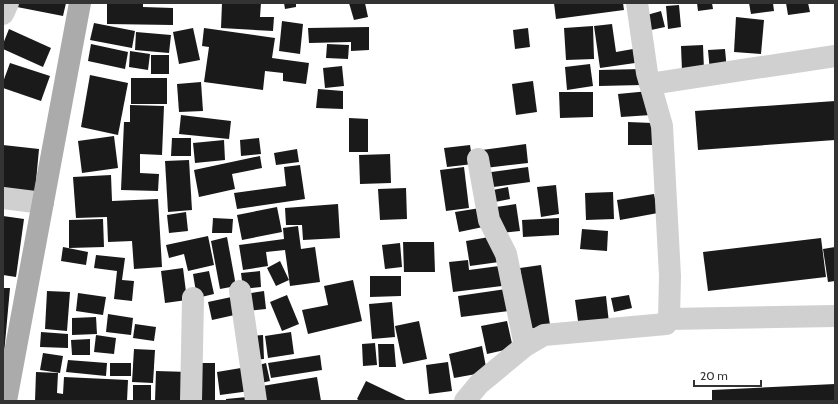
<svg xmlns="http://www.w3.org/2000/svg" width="838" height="404" viewBox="0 0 838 404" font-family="Cabin,sans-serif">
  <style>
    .building { fill: #1a1a1a }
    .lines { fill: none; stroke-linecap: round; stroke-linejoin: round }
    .minor { stroke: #d0d0d0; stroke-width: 22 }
    .major { stroke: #ababab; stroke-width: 22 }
  </style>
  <rect width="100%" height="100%" fill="#fff"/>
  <!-- building -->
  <g class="building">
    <polygon points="18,3 66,3 63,16 17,7"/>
    <polygon points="107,3 143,3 143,7 173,8 173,25 107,24"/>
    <polygon points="222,3 261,3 260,17 274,17 273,31 221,28"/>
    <polygon points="284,3 296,3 296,7 285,9"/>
    <polygon points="349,3 365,3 368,17 354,20"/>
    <polygon points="554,3 623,3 624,10 556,19"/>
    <polygon points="697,3 712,3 713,9 698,11"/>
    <polygon points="749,3 773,3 774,11 751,14"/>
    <polygon points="786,3 808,3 810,12 788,15"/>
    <polygon points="679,5 681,27 668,29 666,6"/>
    <polygon points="661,11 665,27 651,30 647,15"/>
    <polygon points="736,17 764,20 761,54 734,52"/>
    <polygon points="282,21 303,24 300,54 279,51"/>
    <polygon points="94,23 135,31 132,48 90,40"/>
    <polygon points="612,24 616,52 633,49 635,63 600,68 594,26"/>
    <polygon points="593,26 594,59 566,60 564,28"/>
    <polygon points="369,27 369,50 351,51 351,42 309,43 308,28"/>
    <polygon points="193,28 200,60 179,64 173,32"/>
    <polygon points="204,28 275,38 272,58 309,63 306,84 283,81 283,73 265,71 263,90 204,82 209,47 202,46"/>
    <polygon points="528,28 530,47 515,49 513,30"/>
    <polygon points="9,29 51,48 43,67 3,49 3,44"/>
    <polygon points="136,32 171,35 169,53 135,50"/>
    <polygon points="91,44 128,52 125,69 88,61"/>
    <polygon points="327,44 349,45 348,59 326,58"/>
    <polygon points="703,45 704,70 682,71 681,46"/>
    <polygon points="725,49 727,71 710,72 708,50"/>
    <polygon points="130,51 150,54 148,70 129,67"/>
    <rect x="151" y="55" width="18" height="19"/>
    <polygon points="10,63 50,76 41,101 3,88 3,82"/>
    <polygon points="590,64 593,86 567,90 565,67"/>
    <polygon points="342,66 344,86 325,88 323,68"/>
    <polygon points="641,69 642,85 599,86 599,70"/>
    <polygon points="90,75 128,83 118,135 81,127"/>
    <rect x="131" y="78" width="36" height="26"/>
    <polygon points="533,81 537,112 516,115 512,84"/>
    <polygon points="201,82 203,111 179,112 177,84"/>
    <polygon points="318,89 343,91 343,109 316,108"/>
    <polygon points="649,91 651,115 621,117 618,94"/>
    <polygon points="559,92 593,92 593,117 560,118"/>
    <polygon points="835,101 835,140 698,150 695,111"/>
    <polygon points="130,105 164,106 162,155 140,154 140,173 159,174 158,191 121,190 124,122 130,122"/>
    <polygon points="181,115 231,121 229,139 179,134"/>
    <polygon points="349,118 368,119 368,152 349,152"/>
    <polygon points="628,122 652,123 652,145 628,145"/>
    <polygon points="114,136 118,168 82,173 78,141"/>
    <polygon points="172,138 191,138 191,156 171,156"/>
    <polygon points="259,138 261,154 241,156 240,140"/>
    <polygon points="224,140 225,160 195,163 193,143"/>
    <polygon points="526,144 528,163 485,168 482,150"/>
    <polygon points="3,145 39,149 34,203 3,199"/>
    <polygon points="470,145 473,164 447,167 444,148"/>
    <polygon points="297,149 299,162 276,165 274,153"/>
    <polygon points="390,154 391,183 360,184 359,155"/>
    <polygon points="260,156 262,168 232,174 235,189 199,197 194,170"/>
    <polygon points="189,160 192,210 168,212 165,161"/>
    <polygon points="300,165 305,199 237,209 234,193 286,186 284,167"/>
    <polygon points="464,167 469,208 446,211 440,170"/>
    <polygon points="528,167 530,182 486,188 484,173"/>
    <polygon points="111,175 112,201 158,199 162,267 134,269 132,241 108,242 107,217 76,218 73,177"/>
    <polygon points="556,185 559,214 541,217 537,187"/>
    <polygon points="508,187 510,199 490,203 488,191"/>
    <polygon points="406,188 407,219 380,220 378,189"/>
    <polygon points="613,192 614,219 586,220 585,193"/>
    <polygon points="654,194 658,213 620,220 617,200"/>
    <polygon points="338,204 340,238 303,240 302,225 286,225 285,208"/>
    <polygon points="516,204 520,231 502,233 496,207"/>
    <polygon points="277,207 282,232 242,240 237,215"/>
    <polygon points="480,208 483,227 459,232 455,212"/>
    <polygon points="186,212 188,231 169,233 167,215"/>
    <polygon points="3,216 24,219 16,277 3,275"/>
    <polygon points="213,218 233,219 232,233 212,233"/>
    <polygon points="559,218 559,235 523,237 522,220"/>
    <polygon points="103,219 104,247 69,248 69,220"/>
    <polygon points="298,226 301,249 315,247 320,282 290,286 285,250 266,252 268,266 243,270 239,245 284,239 283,228"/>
    <polygon points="582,229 608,231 607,251 580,249"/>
    <polygon points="208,236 214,265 188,271 184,254 169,258 166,245"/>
    <polygon points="495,236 499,262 470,266 466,241"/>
    <polygon points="227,237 236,286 220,289 211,241"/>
    <polygon points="821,238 826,277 708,291 703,252"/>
    <polygon points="403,242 434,242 435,272 404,272"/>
    <polygon points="400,243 402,267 385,269 382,245"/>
    <polygon points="63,247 88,252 86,265 61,261"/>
    <polygon points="835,247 835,281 828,282 823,249"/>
    <polygon points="96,255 125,258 122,280 134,281 132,301 114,299 117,271 94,268"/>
    <polygon points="468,260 469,270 499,266 502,286 453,292 449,262"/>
    <polygon points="280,261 289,280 276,286 267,268"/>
    <polygon points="541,265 550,325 529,329 520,268"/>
    <polygon points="183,268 187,300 165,303 161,271"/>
    <polygon points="209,271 214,294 197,298 193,274"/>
    <polygon points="260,271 261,287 243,289 241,273"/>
    <polygon points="370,276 401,276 401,296 370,297"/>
    <polygon points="353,280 362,321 308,334 302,310 328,305 324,286"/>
    <polygon points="3,288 10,288 4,354 3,354"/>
    <polygon points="506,289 509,311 461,317 458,296"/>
    <polygon points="47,291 70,292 67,331 45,329"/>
    <polygon points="264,291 266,309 247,311 245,294"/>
    <polygon points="78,293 106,297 103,315 76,311"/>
    <polygon points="287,295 299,324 282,331 270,302"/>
    <polygon points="629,295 632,308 614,312 611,298"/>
    <polygon points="236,296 239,314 212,320 208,302"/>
    <polygon points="606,296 609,323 579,328 575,300"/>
    <polygon points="392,302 395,337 372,339 369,304"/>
    <polygon points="108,314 133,318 131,335 106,332"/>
    <polygon points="96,317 97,334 72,335 72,318"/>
    <polygon points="419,321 427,359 403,364 395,326"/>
    <polygon points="507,321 513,348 487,354 481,326"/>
    <polygon points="135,324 156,327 154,341 133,338"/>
    <polygon points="41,332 68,334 68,348 40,347"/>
    <polygon points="291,332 294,354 268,358 265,336"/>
    <polygon points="96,335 116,338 114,354 94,352"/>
    <polygon points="263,335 264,359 252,360 250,336"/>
    <polygon points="90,339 90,355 72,355 71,340"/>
    <polygon points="375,343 377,365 363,366 362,344"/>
    <polygon points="378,344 394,344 396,367 379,367"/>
    <polygon points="482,346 487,372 454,378 449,354"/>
    <polygon points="134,349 155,350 153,383 132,382"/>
    <polygon points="43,353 63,356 60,373 40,370"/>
    <polygon points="320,355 322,370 271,378 268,363"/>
    <polygon points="68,360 107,363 106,376 66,372"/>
    <polygon points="448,362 452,391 429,394 426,365"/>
    <rect x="110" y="363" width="21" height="13"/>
    <rect x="195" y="363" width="20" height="38"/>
    <polygon points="266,363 270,381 256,384 252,367"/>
    <polygon points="247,367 250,391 220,395 217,372"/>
    <polygon points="156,371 189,372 188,401 155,401"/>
    <polygon points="36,372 58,373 57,393 63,394 64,377 128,380 127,401 35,401"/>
    <polygon points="317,377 321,401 258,401 256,387"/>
    <polygon points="366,381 408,401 360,401 357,399"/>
    <polygon points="835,384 835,401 712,401 712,390"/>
    <rect x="133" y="385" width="18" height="16"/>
    <polygon points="247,397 247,401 226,401 226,399"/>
  </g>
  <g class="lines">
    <!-- minor -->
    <g class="minor">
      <polyline points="3,14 8,3"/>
      <polyline points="650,84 835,56"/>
      <polyline points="478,159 489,220 506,254 525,346"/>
      <polyline points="3,198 43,203"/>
      <polyline points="240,291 256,401"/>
      <polyline points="669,319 835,316"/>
      <polyline points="191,401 193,298"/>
      <polyline points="465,401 479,384 525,346 544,335 666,324 669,319 670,276 662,126 647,73 637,3"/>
    </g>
    <!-- major -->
    <polyline class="major" points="6,401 80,3"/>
  </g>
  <!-- border -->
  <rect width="838" height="404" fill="none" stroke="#333333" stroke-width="8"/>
  <!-- scale -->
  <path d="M694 380v6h67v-6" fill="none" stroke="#333333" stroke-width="2"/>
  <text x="700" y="380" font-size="12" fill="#333333" stroke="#ffffff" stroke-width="3" paint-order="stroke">20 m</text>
</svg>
